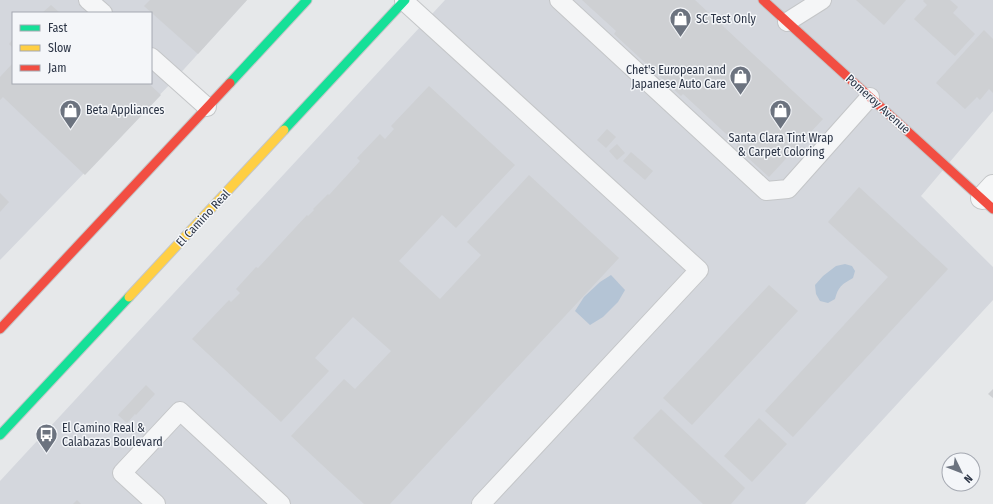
<svg xmlns="http://www.w3.org/2000/svg" width="993" height="504" viewBox="0 0 993 504" font-family="'Fira Sans Condensed',sans-serif">
  <style>
    .built { fill: #d4d7dd; fill-rule: evenodd }
    .water { fill: #b4c4d5 }
    .building { fill: #ced0d3 }
    .lines { fill: none; stroke-linecap: round; stroke-linejoin: round }
    .lane-casing { stroke: #c4c6c8; stroke-width: 20 }
    .street-casing { stroke: #c4c6c8; stroke-width: 24 }
    .fast-casing { stroke: #c4c6c8; stroke-width: 11 }
    .slow-casing { stroke: #c4c6c8; stroke-width: 11 }
    .jam-casing { stroke: #c4c6c8; stroke-width: 11 }
    .lane { stroke: #f5f6f7; stroke-width: 18 }
    .street { stroke: #f5f6f7; stroke-width: 22 }
    .fast { stroke: #16e098; stroke-width: 9 }
    .slow { stroke: #ffcf43; stroke-width: 9 }
    .jam { stroke: #f24e42; stroke-width: 9 }
    .labels { text-anchor: middle; dominant-baseline: central; stroke-width: 3; stroke-linejoin: round; paint-order: stroke }
    .poi-label { font-size: 12px; fill: #2b3445; stroke: #f4f6f9; text-anchor: start }
    .street-label { font-size: 12px; fill: #2b3445; stroke: #f4f6f9 }
  </style>
  <rect width="100%" height="100%" fill="#e6e8ea"/>
  <!-- built -->
  <g class="built">
    <path d="M0 0H247L175 79 0 260ZM13 13H151V83H13Z"/>
    <polygon points="445,0 993,0 993,111 921,196 993,267 993,300 805,504 0,504 0,481"/>
  </g>
  <!-- water -->
  <g class="water">
    <path d="M845 264 852 266 855 271 853 278C842 284 838 287 835 299L828 303 820 301 816 294 815 285 823 276 836 266Z"/>
    <polygon points="611,275 625,290 618,302 603,317 590,325 575,311 584,297 600,282"/>
  </g>
  <!-- building -->
  <g class="building">
    <polygon points="150,0 247,0 198,54 144,6"/>
    <polygon points="582,0 695,0 823,119 769,177 736,147 738,145 683,94 681,96 614,34 616,31"/>
    <polygon points="856,0 906,0 884,25"/>
    <polygon points="924,0 950,0 958,7 953,13 975,34 955,56 914,19 927,5 923,1"/>
    <polygon points="51,5 60,13 42,13"/>
    <polygon points="984,30 993,39 993,93 989,89 980,100 977,97 965,109 936,83"/>
    <polygon points="13,39 13,48 9,44"/>
    <polygon points="13,63 13,83 148,83 161,95 85,175 3,97 0,100 0,77"/>
    <polygon points="429,86 515,165 456,228 442,215 399,261 440,299 481,255 467,242 529,175 619,258 390,504 364,504 291,436 344,379 355,389 391,351 353,317 315,358 329,371 281,422 192,339 229,300 231,302 240,293 236,289 256,267 258,268 307,215 308,216 314,210 313,209 328,194 329,195 360,161 357,158 380,134 385,139 394,129 391,126"/>
    <polygon points="607,129 616,137 606,148 597,140"/>
    <polygon points="617,144 625,153 617,160 609,151"/>
    <polygon points="631,152 653,171 645,180 623,161"/>
    <polygon points="859,187 948,269 793,437 765,411 888,277 828,222"/>
    <polygon points="0,193 9,202 0,212"/>
    <polygon points="769,285 798,311 692,425 663,398"/>
    <polygon points="146,385 155,394 136,415 135,414 127,423 118,415"/>
    <polygon points="993,389 993,398 988,394"/>
    <polygon points="661,409 745,488 731,504 703,504 633,438"/>
    <polygon points="759,418 787,444 752,482 724,456"/>
    <polygon points="77,500 81,504 73,504"/>
  </g>
  <g class="lines">
    <defs>
      <g id="lane">
        <polyline points="88,0 103,13"/>
        <polyline points="559,0 766,191 788,189 870,97"/>
        <polyline points="404,1 699,270 481,504"/>
        <polyline points="787,22 822,0"/>
        <polyline points="151,57 207,107"/>
        <polyline points="156,504 122,473 180,411 281,504"/>
      </g>
      <polyline id="street" points="982,198 993,186"/>
      <g id="fast">
        <polyline points="230,83 307,0"/>
        <polyline points="284,130 405,0"/>
        <polyline points="0,435 129,297"/>
      </g>
      <polyline id="slow" points="129,297 284,130"/>
      <g id="jam">
        <polyline points="763,0 993,209"/>
        <polyline points="0,329 230,83"/>
      </g>
    </defs>
    <!-- lane casing -->
    <use href="#lane" class="lane-casing"/>
    <!-- street casing -->
    <use href="#street" class="street-casing"/>
    <!-- fast casing -->
    <use href="#fast" class="fast-casing"/>
    <!-- slow casing -->
    <use href="#slow" class="slow-casing"/>
    <!-- jam casing -->
    <use href="#jam" class="jam-casing"/>
    <!-- lane -->
    <use href="#lane" class="lane"/>
    <!-- street -->
    <use href="#street" class="street"/>
    <!-- fast -->
    <use href="#fast" class="fast"/>
    <!-- slow -->
    <use href="#slow" class="slow"/>
    <!-- jam -->
    <use href="#jam" class="jam"/>
  </g>
  <!-- icons -->
  <defs>
    <symbol id="shop-pin" viewBox="-11 -11 22 30"><path d="M0 17L-7.5 6A9.5 9.5 0 1 1 7.5 6Z" fill="#6c737f" stroke="#f4f6f9"/><path d="M-5-2.5h2.3a2.7 3.5 0 0 1 5.4 0H5L5.5 6h-11ZM-1.5-2.5h3a1.5 2.3 0 0 0-3 0Z" fill="#fff"/></symbol>
    <symbol id="bus-pin" viewBox="-11 -11 22 30"><path d="M0 17L-7.5 6A9.5 9.5 0 1 1 7.5 6Z" fill="#6c737f" stroke="#f4f6f9"/><path d="M-5-6H5V4H4V6H2V4H-2V6H-4V4H-5ZM-3.5-4V0h7V-4ZM-3.5 1.2v1.5H-2V1.2ZM2 1.2v1.5H3.5V1.2Z" fill="#fff"/></symbol>
  </defs>
  <g fill-rule="evenodd">
    <use href="#shop-pin" x="668" y="6" width="25" height="34"/>
    <use href="#shop-pin" x="728" y="64" width="25" height="34"/>
    <use href="#shop-pin" x="58" y="98" width="25" height="34"/>
    <use href="#shop-pin" x="768" y="98" width="25" height="34"/>
    <use href="#bus-pin" x="34" y="422" width="25" height="34"/>
  </g>
  <g class="labels">
    <!-- poi labels -->
    <g class="poi-label">
      <text x="696" y="19">SC Test Only</text>
      <text x="726" y="70" text-anchor="end">Chet's European and<tspan x="726" dy="14">Japanese Auto Care</tspan></text>
      <text x="86" y="110">Beta Appliances</text>
      <text x="781" y="138" text-anchor="middle">Santa Clara Tint Wrap<tspan x="781" dy="14">&amp; Carpet Coloring</tspan></text>
      <text x="62" y="428">El Camino Real &amp;<tspan x="62" dy="14">Calabazas Boulevard</tspan></text>
    </g>
    <!-- street labels -->
    <g class="street-label">
      <text transform="translate(878 104) rotate(42)">Pomeroy Avenue</text>
      <text transform="translate(203 218) rotate(-47)">El Camino Real</text>
    </g>
  </g>
  <!-- legend -->
  <rect x="12" y="12" width="140" height="72" fill="#f4f6f9" stroke="#a4a8b1"/>
  <rect x="20" y="25" width="20" height="6" fill="#16e098" stroke="#a4a8b1"/>
  <text x="48" y="32" font-size="12" fill="#2b3445">Fast</text>
  <rect x="20" y="45" width="20" height="6" fill="#ffcf43" stroke="#a4a8b1"/>
  <text x="48" y="52" font-size="12" fill="#2b3445">Slow</text>
  <rect x="20" y="65" width="20" height="6" fill="#f24e42" stroke="#a4a8b1"/>
  <text x="48" y="72" font-size="12" fill="#2b3445">Jam</text>
  <!-- north arrow -->
  <g transform="translate(961 472) rotate(133)"><circle r="19" fill="#f4f6f9" stroke="#a4a8b1"/>
  <path d="M0-3L7 15L0 10L-7 15Z" fill="#6c737f"/>
  <text y="-6" font-size="11" font-weight="bold" text-anchor="middle" fill="#2b3445">N</text>
  </g>
</svg>
